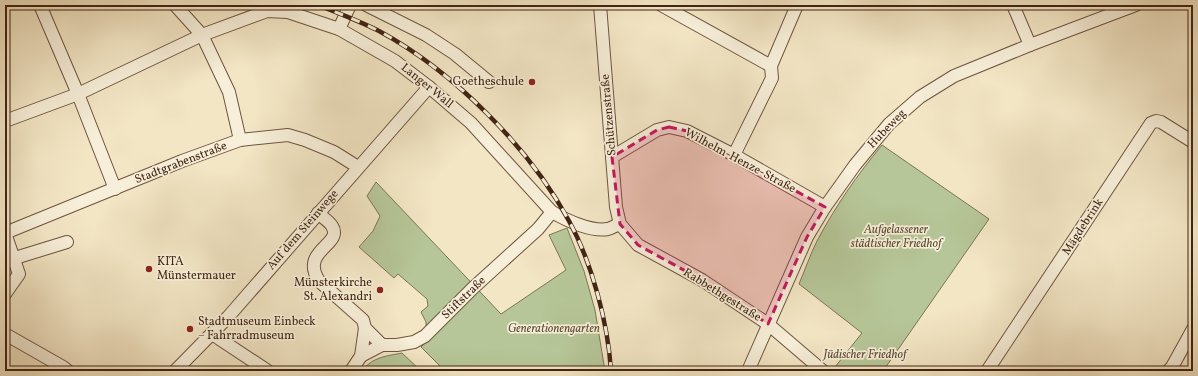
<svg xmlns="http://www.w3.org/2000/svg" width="1198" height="376" viewBox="0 0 1198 376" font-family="Vollkorn,serif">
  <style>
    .green { fill: #b6c698; stroke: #7c7556 }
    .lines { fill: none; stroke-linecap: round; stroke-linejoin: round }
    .minor-casing { stroke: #6e5440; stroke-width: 14 }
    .minor { stroke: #f7efd9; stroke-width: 12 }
    .rail-casing { stroke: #412413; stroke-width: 4.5 }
    .rail { stroke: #f7efd9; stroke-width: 3; stroke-dasharray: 9; stroke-linecap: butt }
    .marked { fill: #c2185b; fill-opacity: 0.2; stroke: #c2185b; stroke-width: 3; stroke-dasharray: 8 5; stroke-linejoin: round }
    .poi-dot { fill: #8f2418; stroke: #f7efd9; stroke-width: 1.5 }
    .labels { text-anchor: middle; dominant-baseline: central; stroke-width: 3.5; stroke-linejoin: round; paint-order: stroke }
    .poi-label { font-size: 12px; fill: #412413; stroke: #f7efd9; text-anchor: end }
    .street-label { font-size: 12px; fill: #412413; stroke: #f7efd9 }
    .park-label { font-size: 12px; font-style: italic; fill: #5e4c34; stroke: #f7efd9 }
  </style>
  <rect width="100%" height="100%" fill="#f3e6c5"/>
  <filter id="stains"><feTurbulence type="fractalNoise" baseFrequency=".005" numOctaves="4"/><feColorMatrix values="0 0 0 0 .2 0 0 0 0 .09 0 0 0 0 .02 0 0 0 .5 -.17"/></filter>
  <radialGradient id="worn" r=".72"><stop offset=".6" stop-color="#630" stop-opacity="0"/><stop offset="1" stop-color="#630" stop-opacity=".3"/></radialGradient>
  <!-- green -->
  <g class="green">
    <path d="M882 145 989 219 883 371H840L835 367 862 333 799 284C805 270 810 255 817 241 835 207 857 175 882 145Z"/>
    <polygon points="376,182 501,314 566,270 549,235 567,228 584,271 595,310 605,371 445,371 421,347 437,332 426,326 426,322 421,312 428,306 427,299 398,274 394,278 359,247 373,231 380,216 367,196"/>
    <path d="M402 353 421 371H362C372 357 387 356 402 353Z"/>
  </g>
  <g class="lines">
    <defs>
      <g id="minor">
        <polyline points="40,5 78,94 115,189"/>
        <polyline points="175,5 202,35 229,92 240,140"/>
        <polyline points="366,5 426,35 455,54 489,82"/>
        <polyline points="600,5 616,207 620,224 638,245 702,280 768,324 823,371"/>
        <polyline points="661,5 771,66"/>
        <polyline points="1013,5 1030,45"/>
        <polyline points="339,29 350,5"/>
        <path d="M5 121 78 94 202 35 267 11 288 12 339 29 395 61 429 87 471 123 552 212C566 220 591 232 608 229 612 228 616 225 620 224"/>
        <polyline points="734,155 772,78 771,66 797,5"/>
        <polyline points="612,157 657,130 669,127 687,131 734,155 825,207"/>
        <path d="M318 213C322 217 329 221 332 226 344 245 299 250 319 281L363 320 365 328 382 345"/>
        <polyline points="5,233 182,161 240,140 288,135 305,140 334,152 358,167"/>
        <polyline points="15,258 67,242"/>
        <polyline points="5,294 19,274 5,233"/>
        <polyline points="5,334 63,367 68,371"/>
        <polyline points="212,334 268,371"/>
        <polyline points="361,356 382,345 397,345 414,342 425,336 473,288 538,229 552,212"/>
        <polyline points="175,371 228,317 429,87"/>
        <polyline points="351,371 361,356 365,328"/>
        <polyline points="748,371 807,237 825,207 855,165 889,124 920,97 954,76 1030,45 1136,5"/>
        <polyline points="987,371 1151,123 1156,121 1161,122 1193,142"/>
        <polyline points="1168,371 1172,367 1193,329"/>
      </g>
    </defs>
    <!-- minor casing -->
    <use href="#minor" class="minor-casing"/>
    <!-- minor -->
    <use href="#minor" class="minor"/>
    <defs>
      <path id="rail" d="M318 5C338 13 359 21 379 31 453 71 529 147 569 221 592 263 608 323 611 371"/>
    </defs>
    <!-- rail casing -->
    <use href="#rail" class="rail-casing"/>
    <!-- rail -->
    <use href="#rail" class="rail"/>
  </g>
  <!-- marked area -->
  <path class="marked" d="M669 127 687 131 825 207 807 237 768 324 702 280 638 245 620 224 612 157 657 130Z"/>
  <!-- markers -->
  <g class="poi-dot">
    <circle cx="532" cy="82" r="4"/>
    <circle cx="149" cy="269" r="4"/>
    <circle cx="380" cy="290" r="4"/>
    <circle cx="190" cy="329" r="4"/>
  </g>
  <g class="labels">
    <!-- poi labels -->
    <g class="poi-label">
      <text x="524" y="82">Goetheschule</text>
      <text x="157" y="262" text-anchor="start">KITA<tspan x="157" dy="14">Münstermauer</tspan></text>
      <text x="372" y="283">Münsterkirche<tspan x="372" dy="14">St. Alexandri</tspan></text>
      <text x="198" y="322" text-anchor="start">Stadtmuseum Einbeck<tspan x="198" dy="14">– Fahrradmuseum</tspan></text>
    </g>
    <!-- street labels -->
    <g class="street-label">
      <text transform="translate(427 86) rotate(39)">Langer Wall</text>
      <text transform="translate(609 115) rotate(-95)">Schützenstraße</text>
      <text transform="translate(887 129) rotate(-46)">Hubeweg</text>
      <text transform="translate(740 161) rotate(28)">Wilhelm-Henze-Straße</text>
      <text transform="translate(181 163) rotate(-21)">Stadtgrabenstraße</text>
      <text transform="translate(1083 227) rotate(-57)">Mägdebrink</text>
      <text transform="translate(303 230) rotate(-49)">Auf dem Steinwege</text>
      <text transform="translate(722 295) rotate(32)">Rabbethgestraße</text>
      <text transform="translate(464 298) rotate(-44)">Stiftstraße</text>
    </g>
    <!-- park labels -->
    <g class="park-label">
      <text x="896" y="230">Aufgelassener<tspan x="896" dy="14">städtischer Friedhof</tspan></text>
      <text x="554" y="329">Generationengarten</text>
      <text x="865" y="355">Jüdischer Friedhof</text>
    </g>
  </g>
  <!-- margin -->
  <rect width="1198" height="376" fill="none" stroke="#f3e6c5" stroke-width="20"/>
  <rect x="6" y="6" width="1186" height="364" fill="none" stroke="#412413" stroke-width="2"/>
  <rect x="10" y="10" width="1178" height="356" fill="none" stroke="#412413"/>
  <rect width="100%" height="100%" filter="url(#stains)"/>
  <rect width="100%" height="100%" fill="url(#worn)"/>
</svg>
